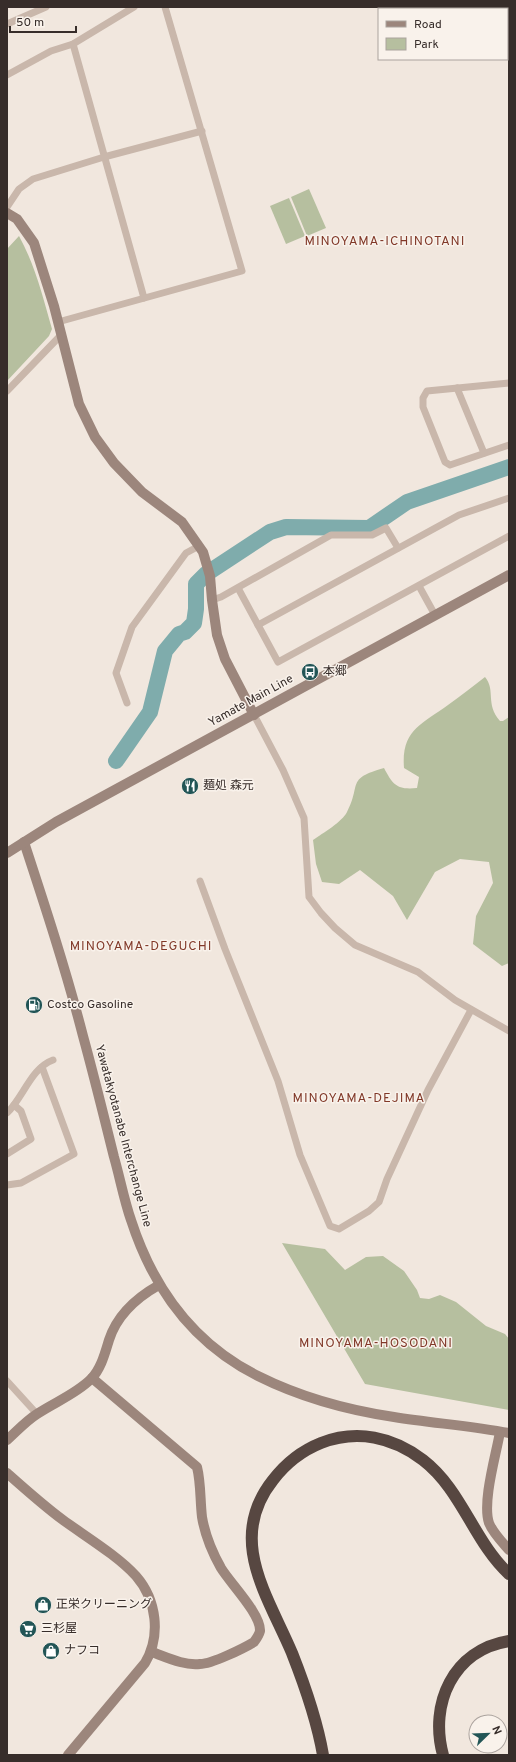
<svg xmlns="http://www.w3.org/2000/svg" width="516" height="1762" viewBox="0 0 516 1762" font-family="Overpass,'Noto Sans JP',sans-serif">
  <style>
    .green { fill: #b6bf9f }
    .lines { fill: none; stroke-linecap: round; stroke-linejoin: round }
    .river { stroke: #7facac; stroke-width: 16 }
    .street { stroke: #c9b7ab; stroke-width: 7 }
    .secondary { stroke: #9c867c; stroke-width: 10 }
    .highway { stroke: #574741; stroke-width: 12 }
    .labels { text-anchor: middle; dominant-baseline: central; stroke-width: 3; stroke-linejoin: round; paint-order: stroke }
    .poi-label { font-size: 12px; fill: #372d2a; stroke: #f9f2eb; text-anchor: start }
    .street-label { font-size: 12px; fill: #372d2a; stroke: #f9f2eb }
    .neighbourhood-label { font-size: 13px; letter-spacing: 1px; fill: #813828; stroke: #f9f2eb }
  </style>
  <rect width="100%" height="100%" fill="#f1e7de"/>
  <!-- green -->
  <g class="green">
    <polygon points="309,189 326,228 307,236 291,197"/>
    <polygon points="289,198 305,236 286,244 270,206"/>
    <path d="M19 236C35 265 43 297 52 329L49 336 7 381V249Z"/>
    <path d="M485 677C496 690 485 704 500 721H503L509 717V963L502 966 473 944 476 916 493 883 489 862 460 859 435 872 407 920 393 896 360 870 339 884 322 882 316 864 313 840C323 833 342 822 347 812 362 784 345 779 384 768 393 785 397 790 417 788L419 777 404 768C401 730 422 724 448 705 461 696 473 686 485 677Z"/>
    <polygon points="282,1243 325,1249 345,1270 366,1257 383,1256 404,1271 417,1290 420,1298 429,1299 440,1295 456,1302 486,1326 505,1334 509,1339 509,1410 365,1384"/>
  </g>
  <g class="lines">
    <!-- river -->
    <polyline class="river" points="116,761 150,712 165,651 179,634 185,632 194,623 196,609 196,584 206,574 270,532 286,527 369,528 407,502 509,467"/>
    <!-- street -->
    <g class="street">
      <polyline points="7,24 46,7"/>
      <polyline points="73,44 144,298"/>
      <polyline points="7,75 51,51 73,44 134,7"/>
      <polyline points="7,207 19,189 33,179 104,157 202,131"/>
      <polyline points="58,322 242,271 165,7"/>
      <polyline points="509,383 427,391 423,398 423,407 445,462 450,465 509,445"/>
      <polyline points="457,388 484,453"/>
      <polyline points="7,391 61,335"/>
      <polyline points="419,586 435,615"/>
      <polyline points="238,588 278,662 509,536"/>
      <polyline points="212,600 221,597 331,535 372,535 386,528 398,548"/>
      <polyline points="258,625 459,515 509,498"/>
      <polyline points="127,703 116,673 132,627 186,553 199,546"/>
      <polyline points="254,715 283,770 304,818 309,897 321,913 335,928 355,945 418,972 455,1000 509,1031"/>
      <polyline points="200,881 225,949 278,1081 300,1155 330,1226 339,1229 369,1211 379,1202 387,1179 428,1090 471,1010"/>
      <path d="M7 1113C23 1098 31 1068 53 1060"/>
      <polyline points="7,1154 31,1139 21,1111 14,1105"/>
      <polyline points="7,1185 21,1183 74,1154 42,1067"/>
      <polyline points="7,1381 37,1414"/>
    </g>
    <!-- secondary -->
    <g class="secondary">
      <polyline points="7,213 17,219 34,243 54,306 79,404 95,437 114,463 142,492 182,522 203,552 210,576 212,600 217,635 225,659 254,715"/>
      <path d="M24 842C45 906 66 970 83 1036 94 1076 104 1117 114 1157 120 1178 124 1200 131 1220 153 1288 192 1343 258 1376 300 1397 347 1410 394 1417 432 1423 471 1426 509 1433"/>
      <polyline points="7,853 56,822 509,575"/>
      <path d="M92 1378 197 1467C201 1483 200 1500 202 1517 205 1535 212 1552 221 1568 230 1583 261 1614 260 1631 259 1635 257 1638 254 1642 244 1648 212 1664 200 1664 184 1666 166 1657 152 1652"/>
      <path d="M500 1432C496 1455 482 1502 489 1523 493 1533 502 1542 509 1550"/>
      <path d="M7 1440C17 1431 26 1421 37 1414 55 1402 76 1394 91 1379 101 1369 105 1353 109 1340 117 1315 136 1298 159 1285"/>
      <path d="M7 1473C25 1489 44 1506 63 1520 85 1536 118 1556 136 1576 157 1600 161 1636 145 1663L68 1755"/>
    </g>
    <!-- highway -->
    <g class="highway">
      <path d="M323 1755C317 1720 305 1686 292 1653 268 1596 226 1539 273 1480 286 1463 301 1451 321 1443 357 1429 393 1437 423 1460 462 1490 474 1542 509 1574"/>
      <path d="M443 1755C429 1704 453 1650 509 1641"/>
    </g>
  </g>
  <!-- icons -->
  <defs>
    <symbol id="bus-disc" viewBox="-11 -11 22 22"><circle r="9.5" fill="#225556" stroke="#f9f2eb"/><path d="M-5-6H5V4H4V6H2V4H-2V6H-4V4H-5ZM-3.5-4V0h7V-4ZM-3.5 1.2v1.5H-2V1.2ZM2 1.2v1.5H3.5V1.2Z" fill="#fff"/></symbol>
    <symbol id="restaurant-disc" viewBox="-11 -11 22 22"><circle r="9.5" fill="#225556" stroke="#f9f2eb"/><path d="M-5-6h1v4h1v-4h1v4h1v-4h1v5L-1.5 .5V6h-2V.5L-5-1ZM5-6V6H3V1.5H1.5Q1.5-4 5-6Z" fill="#fff"/></symbol>
    <symbol id="fuel-disc" viewBox="-11 -11 22 22"><circle r="9.5" fill="#225556" stroke="#f9f2eb"/><path d="M-5.5-6h7V0h2V4h1.3V-2.5L3-4.5l.8-.8L6-3V5H2.5V1h-1V6h-7ZM-4.2-4.7v3.2H.2V-4.7Z" fill="#fff"/></symbol>
    <symbol id="shop-disc" viewBox="-11 -11 22 22"><circle r="9.5" fill="#225556" stroke="#f9f2eb"/><path d="M-5-2.5h2.3a2.7 3.5 0 0 1 5.4 0H5L5.5 6h-11ZM-1.5-2.5h3a1.5 2.3 0 0 0-3 0Z" fill="#fff"/></symbol>
    <symbol id="supermarket-disc" viewBox="-11 -11 22 22"><circle r="9.5" fill="#225556" stroke="#f9f2eb"/><path d="M-6-5.5h2.5l.6 2H6L4.5 2H-2.5L-4.4-4H-6ZM-1.5 3.2a1.3 1.3 0 1 0 .1 0ZM3 3.2a1.3 1.3 0 1 0 .1 0Z" fill="#fff"/></symbol>
  </defs>
  <g fill-rule="evenodd">
    <use href="#bus-disc" x="300" y="662" width="20" height="20"/>
    <use href="#restaurant-disc" x="180" y="776" width="20" height="20"/>
    <use href="#fuel-disc" x="24" y="995" width="20" height="20"/>
    <use href="#shop-disc" x="33" y="1595" width="20" height="20"/>
    <use href="#supermarket-disc" x="18" y="1619" width="20" height="20"/>
    <use href="#shop-disc" x="41" y="1641" width="20" height="20"/>
  </g>
  <g class="labels">
    <!-- poi labels -->
    <g class="poi-label">
      <text x="323" y="672">本郷</text>
      <text x="203" y="786">麺処 森元</text>
      <text x="47" y="1005">Costco Gasoline</text>
      <text x="56" y="1605">正栄クリーニング</text>
      <text x="41" y="1629">三杉屋</text>
      <text x="64" y="1651">ナフコ</text>
    </g>
    <!-- street labels -->
    <g class="street-label">
      <text transform="translate(251 701) rotate(-29)">Yamate Main Line</text>
      <text transform="translate(123 1136) rotate(75)">Yawatakyotanabe Interchange Line</text>
    </g>
    <!-- neighbourhood labels -->
    <g class="neighbourhood-label">
      <text x="385" y="242">MINOYAMA-ICHINOTANI</text>
      <text x="141" y="947">MINOYAMA-DEGUCHI</text>
      <text x="359" y="1099">MINOYAMA-DEJIMA</text>
      <text x="376" y="1344">MINOYAMA-HOSODANI</text>
    </g>
  </g>
  <!-- border -->
  <rect width="516" height="1762" fill="none" stroke="#372d2a" stroke-width="16"/>
  <!-- legend -->
  <rect x="378" y="8" width="130" height="52" fill="#f9f2eb" stroke="#aba39e"/>
  <rect x="386" y="21" width="20" height="6" fill="#9c867c" stroke="#aba39e"/>
  <text x="414" y="28" font-size="12" fill="#372d2a">Road</text>
  <rect x="386" y="38" width="20" height="12" fill="#b6bf9f" stroke="#aba39e"/>
  <text x="414" y="48" font-size="12" fill="#372d2a">Park</text>
  <!-- north arrow -->
  <g transform="translate(488 1734) rotate(67)"><circle r="19" fill="#f9f2eb" stroke="#aba39e"/>
  <path d="M0-3L7 15L0 10L-7 15Z" fill="#225556"/>
  <text y="-6" font-size="11" font-weight="bold" text-anchor="middle" fill="#372d2a">N</text>
  </g>
  <!-- scale -->
  <path d="M10 26v6h66v-6" fill="none" stroke="#372d2a" stroke-width="2"/>
  <text x="16" y="26" font-size="12" fill="#372d2a" stroke="#f9f2eb" stroke-width="3" paint-order="stroke">50 m</text>
</svg>
